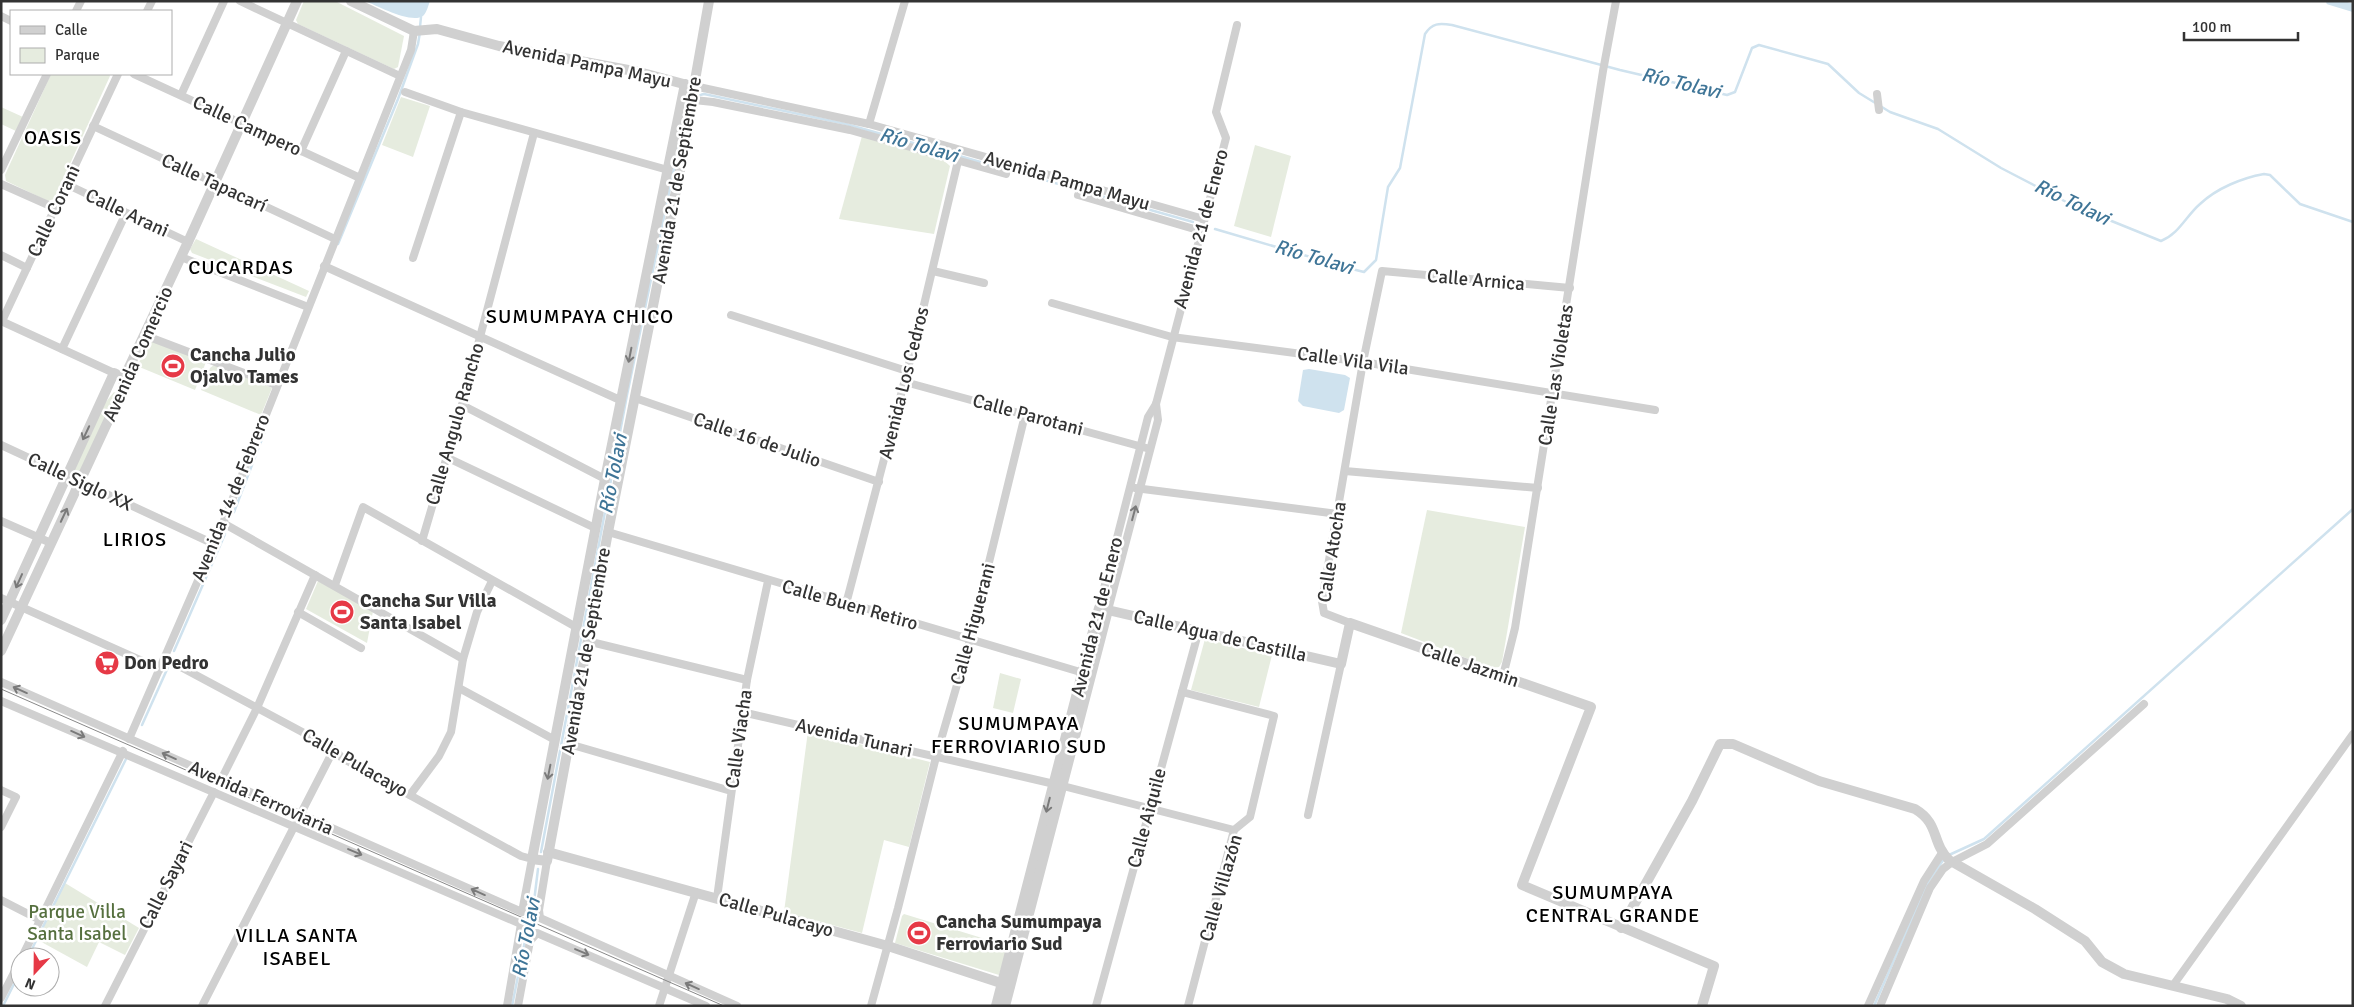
<svg xmlns="http://www.w3.org/2000/svg" width="2354" height="1007" viewBox="0 0 2354 1007" font-family="Signika,sans-serif">
  <style>
    .green { fill: #e6ecdf }
    .water { fill: #cfe2ee }
    .lines { fill: none; stroke-linecap: round; stroke-linejoin: round }
    .stream { stroke: #cfe2ee; stroke-width: 2.5 }
    .canal { stroke: #cfe2ee; stroke-width: 8 }
    .minor { stroke: #d0d0d0; stroke-width: 8 }
    .tertiary { stroke: #d0d0d0; stroke-width: 10 }
    .tram { stroke: #888; stroke-width: 1 }
    .oneway { stroke: #7a7a7a }
    .labels { text-anchor: middle; dominant-baseline: central; stroke-width: 5; stroke-linejoin: round; paint-order: stroke }
    .street-label { font-size: 19px; fill: #333; stroke: #fff }
    .poi-label { font-size: 19px; font-weight: bold; fill: #333; stroke: #fff; text-anchor: start }
    .park-label { font-size: 19px; fill: #56703f; stroke: #fff }
    .water-label { font-size: 20px; font-style: italic; fill: #3f7597; stroke: #fff }
    .neighbourhood-label { font-size: 20px; letter-spacing: 1px; fill: #000; stroke: #fff }
  </style>
  <rect width="100%" height="100%" fill="#fff"/>
  <!-- green -->
  <g class="green">
    <polygon points="304,1 335,1 404,36 398,67 394,69 298,24 296,20"/>
    <polygon points="51,74 109,74 110,76 54,199 48,201 6,181 5,175"/>
    <polygon points="401,97 430,106 413,157 382,145"/>
    <polygon points="1,107 23,117 16,131 1,124"/>
    <polygon points="862,136 942,159 950,166 934,234 839,219"/>
    <polygon points="1255,145 1291,156 1271,237 1234,226"/>
    <polygon points="196,239 309,291 306,297 192,253 190,249"/>
    <polygon points="151,341 206,362 195,390 137,366"/>
    <polygon points="214,365 272,388 261,415 201,390 210,368"/>
    <polygon points="114,392 117,394 81,471 75,472 74,469 105,403"/>
    <polygon points="1427,510 1525,527 1502,662 1499,667 1492,668 1401,633"/>
    <polygon points="318,581 373,611 367,643 306,609"/>
    <polygon points="1205,639 1272,655 1259,707 1191,690"/>
    <polygon points="1000,673 1021,679 1013,713 993,708"/>
    <polygon points="808,731 930,762 909,847 884,840 862,933 784,912"/>
    <polygon points="65,883 139,928 125,955 99,942 87,967 36,939"/>
    <polygon points="904,914 1008,946 999,975 895,943 902,916"/>
  </g>
  <!-- water -->
  <g class="water">
    <path d="M365 1H430C428 6 427 12 423 16 411 24 378 6 365 1Z"/>
    <polygon points="1309,369 1345,375 1350,378 1344,410 1339,413 1303,406 1298,401 1303,370"/>
  </g>
  <g class="lines">
    <!-- stream -->
    <g class="stream">
      <polyline points="420,27 421,17"/>
      <polyline points="700,95 704,94 846,124 1193,222"/>
      <path d="M1215 229 1348 268 1364 272 1376 260 1388 187 1400 168 1425 34C1432 23 1439 23 1452 25L1620 70 1727 95 1735 92 1752 48 1759 45 1828 64 1859 93 1890 112 1938 129 2001 168 2072 205 2161 241C2179 234 2186 216 2200 204 2217 188 2242 178 2264 174L2270 175 2300 204 2353 222"/>
      <polyline points="338,244 398,99 418,44 420,32"/>
      <polyline points="234,512 265,431"/>
      <polyline points="174,651 225,534"/>
      <polyline points="142,725 169,665"/>
      <polyline points="541,852 627,395 688,101 690,100"/>
      <polyline points="1949,855 1984,839 2353,509"/>
      <polyline points="28,957 127,757"/>
      <polyline points="3,1006 20,972"/>
      <polyline points="512,1006 526,936 531,926 538,869"/>
      <polyline points="1874,1006 1928,882 1944,859"/>
    </g>
    <!-- canal -->
    <polyline class="canal" points="2330,1 2353,8"/>
    <!-- minor -->
    <g class="minor">
      <polyline points="240,1 400,76"/>
      <polyline points="76,11 81,1"/>
      <polyline points="147,11 152,1"/>
      <polyline points="1,16 11,21"/>
      <polyline points="134,74 360,178"/>
      <polyline points="694,86 869,124 1204,219"/>
      <polyline points="405,92 461,112 668,170"/>
      <polyline points="1877,94 1879,110"/>
      <polyline points="181,95 224,1"/>
      <polyline points="694,100 713,102 850,130 1006,174"/>
      <polyline points="869,124 905,1"/>
      <polyline points="93,126 335,239"/>
      <polyline points="301,151 346,51"/>
      <polyline points="1,170 47,74"/>
      <polyline points="1,184 55,208"/>
      <polyline points="66,184 188,242"/>
      <polyline points="1078,195 1201,231"/>
      <polyline points="1,255 27,268"/>
      <polyline points="181,257 308,307"/>
      <polyline points="413,258 461,112"/>
      <polyline points="324,266 620,400"/>
      <polyline points="933,271 984,283"/>
      <polyline points="1052,303 1172,337 1363,362 1655,410"/>
      <polyline points="731,315 907,371"/>
      <polyline points="1,321 114,373"/>
      <polyline points="2,321 118,74"/>
      <polyline points="144,335 276,385"/>
      <polyline points="62,349 126,213"/>
      <polyline points="905,382 1150,449"/>
      <polyline points="635,398 879,482"/>
      <polyline points="462,405 605,479"/>
      <polyline points="1,445 214,544"/>
      <polyline points="446,457 595,528"/>
      <polyline points="1345,471 1538,488"/>
      <polyline points="1135,488 1338,514"/>
      <polyline points="1,521 51,543"/>
      <polyline points="223,523 463,659"/>
      <polyline points="608,532 1087,674"/>
      <polyline points="422,541 462,405 534,133"/>
      <polyline points="335,585 363,507 576,627"/>
      <polyline points="1,598 160,669"/>
      <polyline points="846,604 919,326 958,161"/>
      <polyline points="1099,608 1148,417 1156,404 1226,138 1216,112 1237,25"/>
      <polyline points="1108,610 1158,420 1156,404"/>
      <polyline points="298,612 361,648"/>
      <polyline points="1350,623 1324,613 1322,601 1363,362 1382,271 1570,288"/>
      <polyline points="587,641 747,680"/>
      <polyline points="1503,676 1515,628 1603,71 1616,1"/>
      <polyline points="1,682 522,912 532,859 521,856 342,758 334,749 164,658"/>
      <polyline points="459,688 555,740"/>
      <polyline points="1182,692 1274,716 1250,817 1234,830 1188,1006"/>
      <polyline points="1,701 521,924 507,1006"/>
      <polyline points="742,712 1063,786 1234,830"/>
      <polyline points="129,739 223,523 411,50 414,31"/>
      <polyline points="569,744 731,791"/>
      <polyline points="221,780 257,708 315,575"/>
      <polyline points="1,790 16,797 1,827"/>
      <polyline points="410,795 439,756 451,732 463,659 477,612 492,581"/>
      <polyline points="1308,815 1341,664"/>
      <polyline points="547,861 539,910 540,918 737,1006"/>
      <polyline points="717,898 747,680 768,581"/>
      <polyline points="1,900 40,920"/>
      <polyline points="22,957 123,751"/>
      <polyline points="2174,984 2353,734"/>
      <polyline points="1,998 20,961"/>
      <polyline points="105,1006 214,792"/>
      <polyline points="202,1006 334,749"/>
      <polyline points="518,1006 530,941 537,933 706,1006"/>
      <polyline points="659,1006 696,892"/>
      <polyline points="871,1006 898,908 936,757 970,640 1025,415"/>
      <polyline points="1096,1006 1199,630"/>
      <polyline points="1868,1006 1924,881 1942,853"/>
      <polyline points="1880,1006 1930,888 1943,869 1952,862 1987,844 2144,704"/>
    </g>
    <!-- tertiary -->
    <g class="tertiary">
      <polyline points="351,1 414,31 437,29 499,46 639,72 691,86"/>
      <polyline points="685,84 605,479 532,859 547,861 608,532 694,100 694,86 709,1"/>
      <polyline points="1,620 114,373 124,378"/>
      <polyline points="1,651 123,389 124,378 188,242 297,1"/>
      <polyline points="548,852 888,946 1010,986"/>
      <path d="M1621 928 1692 801 1720 744H1733L1819 781 1915 809C1940 824 1931 842 1949 860L2035 909 2085 941 2102 962 2124 974 2227 999 2241 1006"/>
      <polyline points="996,1006 1099,608 1341,664 1350,623 1591,707 1522,885 1714,966 1702,1006"/>
      <polyline points="1005,1006 1108,610"/>
    </g>
    <!-- tram -->
    <polyline class="tram" points="1,689 724,1006"/>
  </g>
  <!-- one-way arrows -->
  <defs><path id="oneway-shaft" d="M-6 0H5M1.5-3L5.5 0L1.5 3" fill="none" stroke-width="1.6" stroke-linecap="round" stroke-linejoin="round" transform="scale(1.25)"/></defs>
  <g class="oneway">
    <use href="#oneway-shaft" transform="translate(630 355) rotate(101)"/>
    <use href="#oneway-shaft" transform="translate(86 433) rotate(115)"/>
    <use href="#oneway-shaft" transform="translate(1134 513) rotate(-75)"/>
    <use href="#oneway-shaft" transform="translate(64 515) rotate(-65)"/>
    <use href="#oneway-shaft" transform="translate(19 581) rotate(114)"/>
    <use href="#oneway-shaft" transform="translate(20 690) rotate(-156)"/>
    <use href="#oneway-shaft" transform="translate(78 734) rotate(24)"/>
    <use href="#oneway-shaft" transform="translate(169 756) rotate(-156)"/>
    <use href="#oneway-shaft" transform="translate(549 772) rotate(101)"/>
    <use href="#oneway-shaft" transform="translate(1048 805) rotate(104)"/>
    <use href="#oneway-shaft" transform="translate(355 852) rotate(23)"/>
    <use href="#oneway-shaft" transform="translate(478 892) rotate(-156)"/>
    <use href="#oneway-shaft" transform="translate(582 952) rotate(23)"/>
    <use href="#oneway-shaft" transform="translate(692 986) rotate(-156)"/>
  </g>
  <!-- icons -->
  <defs>
    <symbol id="stadium-disc" viewBox="-11 -11 22 22"><circle r="9.5" fill="#e63946" stroke="#fff"/><path d="M0-5a6.5 5 0 1 0 0 10a6.5 5 0 1 0 0-10ZM-3.5-1.8h7v3.6h-7Z" fill="#fff"/></symbol>
    <symbol id="supermarket-disc" viewBox="-11 -11 22 22"><circle r="9.5" fill="#e63946" stroke="#fff"/><path d="M-6-5.5h2.5l.6 2H6L4.5 2H-2.5L-4.4-4H-6ZM-1.5 3.2a1.3 1.3 0 1 0 .1 0ZM3 3.2a1.3 1.3 0 1 0 .1 0Z" fill="#fff"/></symbol>
  </defs>
  <g fill-rule="evenodd">
    <use href="#stadium-disc" x="159" y="352" width="28" height="28"/>
    <use href="#stadium-disc" x="328" y="598" width="28" height="28"/>
    <use href="#supermarket-disc" x="93" y="649" width="28" height="28"/>
    <use href="#stadium-disc" x="905" y="919" width="28" height="28"/>
  </g>
  <g class="labels">
    <!-- street labels -->
    <g class="street-label">
      <text transform="translate(587 64) rotate(12)">Avenida Pampa Mayu</text>
      <text transform="translate(247 126) rotate(25)">Calle Campero</text>
      <text transform="translate(677 180) rotate(-80)">Avenida 21 de Septiembre</text>
      <text transform="translate(1067 181) rotate(16)">Avenida Pampa Mayu</text>
      <text transform="translate(214 183) rotate(25)">Calle Tapacarí</text>
      <text transform="translate(54 211) rotate(-65)">Calle Corani</text>
      <text transform="translate(127 213) rotate(25)">Calle Arani</text>
      <text transform="translate(1201 229) rotate(-75)">Avenida 21 de Enero</text>
      <text transform="translate(1476 280) rotate(5)">Calle Arnica</text>
      <text transform="translate(138 354) rotate(-66)">Avenida Comercio</text>
      <text transform="translate(1353 361) rotate(8)">Calle Vila Vila</text>
      <text transform="translate(1556 375) rotate(-81)">Calle Las Violetas</text>
      <text transform="translate(904 383) rotate(-76)">Avenida Los Cedros</text>
      <text transform="translate(1028 415) rotate(15)">Calle Parotani</text>
      <text transform="translate(455 424) rotate(-74)">Calle Angulo Rancho</text>
      <text transform="translate(757 440) rotate(19)">Calle 16 de Julio</text>
      <text transform="translate(80 482) rotate(25)">Calle Siglo XX</text>
      <text transform="translate(231 498) rotate(-68)">Avenida 14 de Febrero</text>
      <text transform="translate(1332 552) rotate(-81)">Calle Atocha</text>
      <text transform="translate(850 605) rotate(16)">Calle Buen Retiro</text>
      <text transform="translate(1097 617) rotate(-76)">Avenida 21 de Enero</text>
      <text transform="translate(973 624) rotate(-75)">Calle Higuerani</text>
      <text transform="translate(1220 636) rotate(13)">Calle Agua de Castilla</text>
      <text transform="translate(586 651) rotate(-80)">Avenida 21 de Septiembre</text>
      <text transform="translate(1470 665) rotate(19)">Calle Jazmin</text>
      <text transform="translate(854 738) rotate(13)">Avenida Tunari</text>
      <text transform="translate(739 739) rotate(-82)">Calle Viacha</text>
      <text transform="translate(355 763) rotate(30)">Calle Pulacayo</text>
      <text transform="translate(261 798) rotate(24)">Avenida Ferroviaria</text>
      <text transform="translate(1147 818) rotate(-75)">Calle Aiquile</text>
      <text transform="translate(166 885) rotate(-63)">Calle Sayari</text>
      <text transform="translate(1221 888) rotate(-74)">Calle Villazón</text>
      <text transform="translate(776 915) rotate(16)">Calle Pulacayo</text>
    </g>
    <!-- poi labels -->
    <g class="poi-label">
      <text x="190" y="355">Cancha Julio<tspan x="190" dy="22">Ojalvo Tames</tspan></text>
      <text x="360" y="601">Cancha Sur Villa<tspan x="360" dy="22">Santa Isabel</tspan></text>
      <text x="124" y="663">Don Pedro</text>
      <text x="936" y="922">Cancha Sumumpaya<tspan x="936" dy="22">Ferroviario Sud</tspan></text>
    </g>
    <!-- park labels -->
    <g class="park-label">
      <text x="77" y="912">Parque Villa<tspan x="77" dy="22">Santa Isabel</tspan></text>
    </g>
    <!-- water labels -->
    <g class="water-label">
      <text transform="translate(1681 83) rotate(13)">Río Tolavi</text>
      <text transform="translate(919 145) rotate(16)">Río Tolavi</text>
      <text transform="translate(2072 202) rotate(26)">Río Tolavi</text>
      <text transform="translate(1314 257) rotate(16)">Río Tolavi</text>
      <text transform="translate(613 474) rotate(-79)">Río Tolavi</text>
      <text transform="translate(526 938) rotate(-79)">Río Tolavi</text>
    </g>
    <!-- neighbourhood labels -->
    <g class="neighbourhood-label">
      <text x="53" y="137">OASIS</text>
      <text x="241" y="267">CUCARDAS</text>
      <text x="580" y="316">SUMUMPAYA CHICO</text>
      <text x="135" y="539">LIRIOS</text>
      <text x="1019" y="723">SUMUMPAYA<tspan x="1019" dy="23">FERROVIARIO SUD</tspan></text>
      <text x="1613" y="892">SUMUMPAYA<tspan x="1613" dy="23">CENTRAL GRANDE</tspan></text>
      <text x="297" y="935">VILLA SANTA<tspan x="297" dy="23">ISABEL</tspan></text>
    </g>
  </g>
  <!-- border -->
  <rect width="2354" height="1007" fill="none" stroke="#333333" stroke-width="5"/>
  <!-- legend -->
  <rect x="10" y="10" width="162" height="65" fill="#ffffff" stroke="#adadad"/>
  <rect x="20" y="26" width="25" height="8" fill="#d0d0d0" stroke="#adadad"/>
  <text x="55" y="35" font-size="15" fill="#333333">Calle</text>
  <rect x="20" y="48" width="25" height="15" fill="#e6ecdf" stroke="#adadad"/>
  <text x="55" y="60" font-size="15" fill="#333333">Parque</text>
  <!-- north arrow -->
  <g transform="translate(35 972) rotate(202)"><circle r="24" fill="#ffffff" stroke="#adadad"/>
  <path d="M0-4L9 19L0 12L-9 19Z" fill="#e63946"/>
  <text y="-8" font-size="14" font-weight="bold" text-anchor="middle" fill="#333333">N</text>
  </g>
  <!-- scale -->
  <path d="M2184 32v8h114v-8" fill="none" stroke="#333333" stroke-width="2.5"/>
  <text x="2192" y="32" font-size="15" fill="#333333" stroke="#ffffff" stroke-width="4" paint-order="stroke">100 m</text>
</svg>
